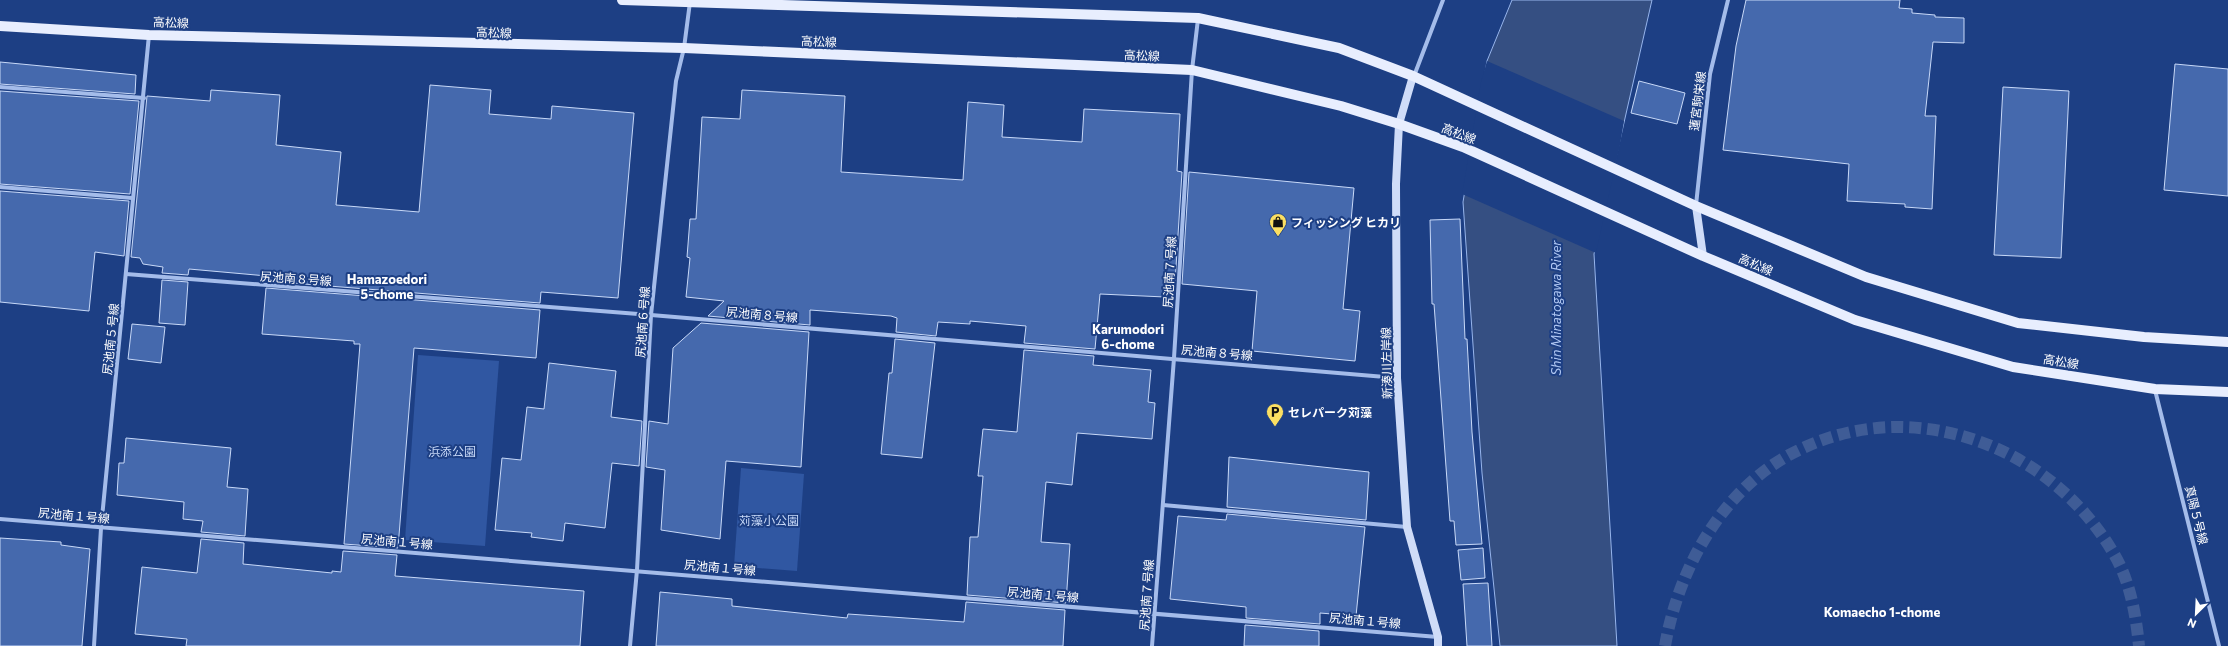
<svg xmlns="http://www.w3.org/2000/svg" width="2228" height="646" viewBox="0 0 2228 646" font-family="Commissioner,'Noto Sans JP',sans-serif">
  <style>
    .green { fill: #3057a2 }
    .water { fill: #354f82; stroke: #97b5ec }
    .pier { fill: #1d3f84 }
    .building { fill: #4569ad; stroke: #c8d9f8 }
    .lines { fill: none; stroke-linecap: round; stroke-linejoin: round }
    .highway-tunnel { stroke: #3f5c96; stroke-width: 12; stroke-dasharray: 12 6; stroke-linecap: butt }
    .street { stroke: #a4bcea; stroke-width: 4 }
    .secondary { stroke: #cfdcf8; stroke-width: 8 }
    .primary { stroke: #e8eefe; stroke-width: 10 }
    .labels { text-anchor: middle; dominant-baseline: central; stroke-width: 4; stroke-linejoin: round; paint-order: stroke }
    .street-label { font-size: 12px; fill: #fff; stroke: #1d3f84 }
    .poi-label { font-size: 12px; font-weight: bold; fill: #fff; stroke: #1d3f84; text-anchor: start }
    .park-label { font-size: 12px; fill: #c8d9f8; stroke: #1d3f84 }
    .neighbourhood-label { font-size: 13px; font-weight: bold; fill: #fff; stroke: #1d3f84 }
    .water-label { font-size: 13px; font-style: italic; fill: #afc6f2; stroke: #1d3f84 }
  </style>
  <rect width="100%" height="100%" fill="#1d3f84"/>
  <!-- green -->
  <g class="green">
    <polygon points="418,355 499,361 485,546 405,540"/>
    <polygon points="741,468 804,474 797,571 734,566"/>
  </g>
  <!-- water -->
  <polygon class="water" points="1512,0 1652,0 1594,254 1617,646 1500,646 1482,473 1463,202 1487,61"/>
  <!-- pier -->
  <polygon class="pier" points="1487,61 1624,121 1620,145 1596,253 1462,194 1481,82"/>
  <!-- building -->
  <g class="building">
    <polygon points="1746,0 1900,0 1899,8 1912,9 1912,13 1935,15 1935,17 1964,18 1964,43 1933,42 1925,116 1936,116 1932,209 1905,207 1905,204 1847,201 1849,164 1723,150 1736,46"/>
    <polygon points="0,62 136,75 135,94 0,84"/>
    <polygon points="2175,64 2228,69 2228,196 2164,190"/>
    <polygon points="1639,81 1685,93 1677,124 1631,113"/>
    <polygon points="430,85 491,90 489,114 551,119 552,106 634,113 618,298 541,292 540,303 267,281 267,276 189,269 188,275 162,273 163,267 143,264 140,258 131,257 147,96 210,101 211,90 280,95 276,145 341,152 336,205 419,212"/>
    <polygon points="2003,87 2069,91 2061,258 1994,255"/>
    <polygon points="742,90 845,96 841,172 963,180 968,102 1004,105 1002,137 1082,142 1084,109 1180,114 1177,171 1182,172 1175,283 1166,283 1165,297 1100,294 1095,349 1024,343 1026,326 970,321 970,324 938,322 936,336 896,332 897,318 891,316 810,310 810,325 708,316 724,301 686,297 690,258 687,257 690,219 696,219 702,117 740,119"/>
    <polygon points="0,91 139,101 130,194 0,184"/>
    <polygon points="1189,172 1354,188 1343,309 1360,311 1355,361 1252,351 1257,291 1182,284"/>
    <polygon points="0,191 129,201 124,256 95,252 89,311 0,302"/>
    <polygon points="1460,219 1465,339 1467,339 1472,432 1482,544 1456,545 1454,521 1450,521 1434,304 1432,304 1430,220"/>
    <polygon points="162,280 188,282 185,325 159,323"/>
    <polygon points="266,288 540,310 536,358 414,348 398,548 344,544 360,344 354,344 354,341 262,334"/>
    <polygon points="701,323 809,332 801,467 726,461 720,539 661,530 665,470 646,467 649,421 668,424 673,348"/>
    <polygon points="132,324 165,327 161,363 128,359"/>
    <polygon points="895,339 935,343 922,458 881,454 889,373 892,373"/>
    <polygon points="1024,350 1094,356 1093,365 1151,370 1148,402 1155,403 1152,439 1077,433 1072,485 1046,482 1041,542 1070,544 1066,603 967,595 970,537 978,537 983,476 978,476 983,429 1017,432"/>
    <polygon points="549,363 616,371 611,417 642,421 639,466 612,463 605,528 565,523 563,541 531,537 532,533 495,530 502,458 521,460 527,407 544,409"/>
    <polygon points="126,438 231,448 227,487 248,489 245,536 201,532 203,521 183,519 184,502 117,495 119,463 124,463"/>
    <polygon points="1229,457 1369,472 1366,520 1227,507"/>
    <polygon points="1227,514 1365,527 1356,616 1320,613 1320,624 1246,618 1246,607 1170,599 1178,516 1226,520"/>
    <polygon points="0,538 61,542 61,545 90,549 82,646 0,646"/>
    <polygon points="201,539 244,543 243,564 332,573 332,571 341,572 343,551 397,555 395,576 584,591 580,646 186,646 187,639 135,634 142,567 197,573"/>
    <polygon points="1483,548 1485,578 1461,580 1458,550"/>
    <polygon points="1488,583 1492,646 1467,646 1463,584"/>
    <polygon points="660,592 732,599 732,606 847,618 848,614 964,622 966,602 1065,610 1063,646 656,646"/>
    <polygon points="1245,625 1319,631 1319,646 1244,646"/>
  </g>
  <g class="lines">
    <!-- highway-tunnel -->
    <path class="highway-tunnel" d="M1665 646C1679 566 1725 484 1801 449 1916 394 2052 447 2114 554 2130 581 2136 615 2139 646"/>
    <!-- street -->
    <g class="street">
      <polyline points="1414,76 1443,0"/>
      <polyline points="0,87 144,98"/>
      <polyline points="0,187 132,198"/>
      <polyline points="1696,205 1710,74 1728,0"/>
      <polyline points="126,274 651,315 1397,378"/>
      <polyline points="2155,390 2219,646"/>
      <polyline points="1163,505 1407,527"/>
      <polyline points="0,519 1438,637"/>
      <polyline points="94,646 101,528 149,35"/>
      <polyline points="630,646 637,570 651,315 676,81 684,48 690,2"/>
      <polyline points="1152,646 1174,358 1192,70 1198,19"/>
    </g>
    <!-- secondary -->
    <g class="secondary">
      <polyline points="1413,76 1399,124 1396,184 1397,378 1407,527 1438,637 1438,646"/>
      <polyline points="1696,206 1703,256"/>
    </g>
    <!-- primary -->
    <g class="primary">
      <polyline points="622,0 1198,18 1339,48 1413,76 1696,206 1866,277 2018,323 2144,337 2228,342"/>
      <polyline points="0,26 149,35 684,48 1192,70 1341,106 1399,124 1463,147 1703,256 1855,320 2013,367 2155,389 2228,392"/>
    </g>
  </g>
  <!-- icons -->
  <defs>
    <symbol id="shop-pin" viewBox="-11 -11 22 30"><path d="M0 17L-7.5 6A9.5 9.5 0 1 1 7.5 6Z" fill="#fbdf62" stroke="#1d3f84"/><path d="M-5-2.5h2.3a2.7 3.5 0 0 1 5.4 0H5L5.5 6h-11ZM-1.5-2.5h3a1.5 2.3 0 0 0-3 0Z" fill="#111"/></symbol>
    <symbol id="parking-pin" viewBox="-11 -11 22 30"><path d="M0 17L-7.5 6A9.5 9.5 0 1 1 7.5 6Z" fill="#fbdf62" stroke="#1d3f84"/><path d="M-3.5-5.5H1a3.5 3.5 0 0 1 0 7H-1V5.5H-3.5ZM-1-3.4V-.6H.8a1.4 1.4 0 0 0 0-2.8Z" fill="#111"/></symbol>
  </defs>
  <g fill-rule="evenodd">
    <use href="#shop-pin" x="1268" y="212" width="20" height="27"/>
    <use href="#parking-pin" x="1265" y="402" width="20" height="27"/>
  </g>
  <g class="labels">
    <!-- street labels -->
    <g class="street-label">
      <text transform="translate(171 22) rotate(2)">高松線</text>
      <text transform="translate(494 32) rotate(2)">高松線</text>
      <text transform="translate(819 41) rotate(2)">高松線</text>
      <text transform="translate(1142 55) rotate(2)">高松線</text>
      <text transform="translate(1697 101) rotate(-83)">蓮宮駒栄線</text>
      <text transform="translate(1459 133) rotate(21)">高松線</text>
      <text transform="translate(1756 264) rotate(23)">高松線</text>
      <text transform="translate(1169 272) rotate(-87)">尻池南７号線</text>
      <text transform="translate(296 278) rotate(4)">尻池南８号線</text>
      <text transform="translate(762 314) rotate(5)">尻池南８号線</text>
      <text transform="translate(642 322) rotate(-86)">尻池南６号線</text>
      <text transform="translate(110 339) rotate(-84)">尻池南５号線</text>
      <text transform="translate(1217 352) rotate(5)">尻池南８号線</text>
      <text transform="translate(2061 361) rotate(9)">高松線</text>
      <text transform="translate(1386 363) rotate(-91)">新湊川左岸線</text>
      <text transform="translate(74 515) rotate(5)">尻池南１号線</text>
      <text transform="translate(2197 515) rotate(76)">真陽５号線</text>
      <text transform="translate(397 541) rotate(5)">尻池南１号線</text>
      <text transform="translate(720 567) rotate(5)">尻池南１号線</text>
      <text transform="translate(1043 594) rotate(5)">尻池南１号線</text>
      <text transform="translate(1146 595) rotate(-86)">尻池南７号線</text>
      <text transform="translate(1365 620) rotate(5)">尻池南１号線</text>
    </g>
    <!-- poi labels -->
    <g class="poi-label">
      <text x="1291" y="222">フィッシング ヒカリ</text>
      <text x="1288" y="412">セレパーク苅藻</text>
    </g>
    <!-- park labels -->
    <g class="park-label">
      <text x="452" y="451">浜添公園</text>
      <text x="769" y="520">苅藻小公園</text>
    </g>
    <!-- neighbourhood labels -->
    <g class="neighbourhood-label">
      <text x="387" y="279">Hamazoedori<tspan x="387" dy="15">5-chome</tspan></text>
      <text x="1128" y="329">Karumodori<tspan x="1128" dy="15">6-chome</tspan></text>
      <text x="1882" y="612">Komaecho 1-chome</text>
    </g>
    <!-- water labels -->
    <g class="water-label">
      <text transform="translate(1556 308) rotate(-90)">Shin Minatogawa River</text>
    </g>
  </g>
  <!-- north arrow -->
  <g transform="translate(2196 614) rotate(204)" stroke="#1d3f84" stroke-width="3" paint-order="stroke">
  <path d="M0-3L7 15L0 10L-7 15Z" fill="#ffffff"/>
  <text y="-6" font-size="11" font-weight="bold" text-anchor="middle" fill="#ffffff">N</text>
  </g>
</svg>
